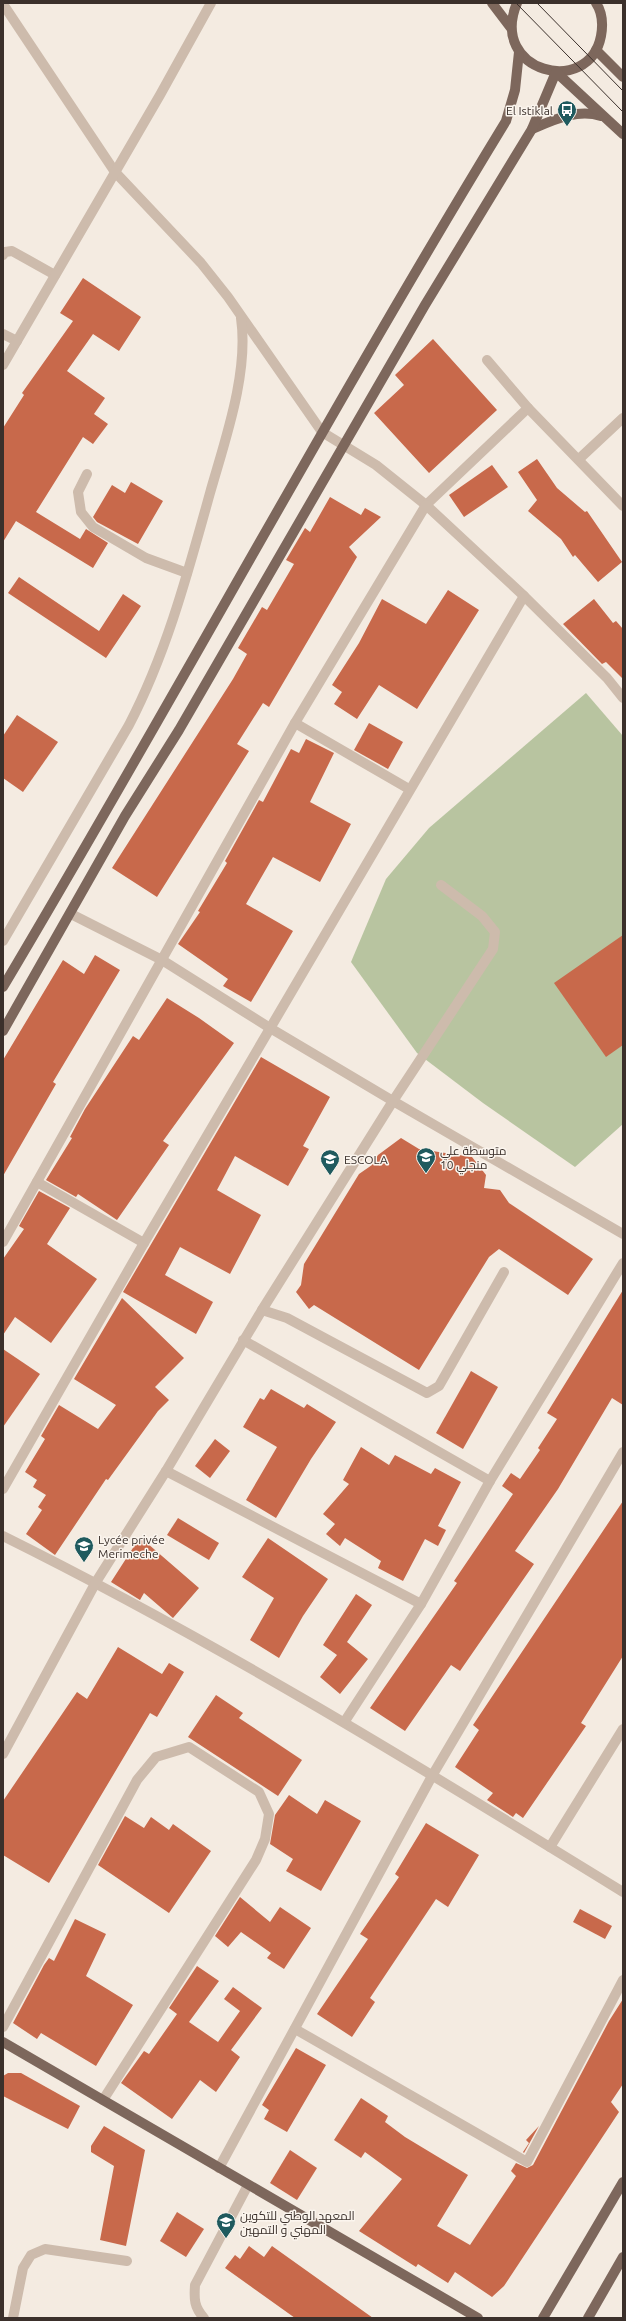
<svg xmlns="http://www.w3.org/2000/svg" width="626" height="2321" viewBox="0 0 626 2321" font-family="Ubuntu,Cairo,sans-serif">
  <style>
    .green { fill: #b8c4a0 }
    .building { fill: #c8694b }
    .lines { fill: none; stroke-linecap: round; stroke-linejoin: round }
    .minor { stroke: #cdbbac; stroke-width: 10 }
    .major { stroke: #7d675c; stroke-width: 10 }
    .tram { stroke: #3b302b; stroke-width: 1 }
    .labels { text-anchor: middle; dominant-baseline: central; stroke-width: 3; stroke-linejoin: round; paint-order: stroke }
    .poi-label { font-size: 12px; fill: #3b302b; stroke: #fbf5ee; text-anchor: start }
  </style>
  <rect width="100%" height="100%" fill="#f4ebe1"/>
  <!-- green -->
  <polygon class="green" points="586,693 623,736 623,1124 575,1167 483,1103 417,1053 351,962 386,879 429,828"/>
  <!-- building -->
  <g class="building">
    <polygon points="83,278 141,317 119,351 93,334 67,371 105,398 94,414 108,424 93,444 83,437 36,512 80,539 86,529 108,543 93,568 16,521 3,542 3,428 24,395 22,393 73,321 60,313"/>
    <polygon points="433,339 497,410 429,473 374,413 404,385 395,375"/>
    <polygon points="537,459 557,488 585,512 587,511 622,562 598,582 575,555 573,557 561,539 528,511 537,500 518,472"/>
    <polygon points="492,465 508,487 464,517 449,495"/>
    <polygon points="131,482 163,501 138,544 97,522 93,517 112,485 125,493"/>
    <polygon points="330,497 361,515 365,508 381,517 349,547 357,557 269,707 263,703 237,744 249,751 157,897 112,868 233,679 247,654 238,648 262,607 267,610 294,564 286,560 305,528 310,532"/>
    <polygon points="19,577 99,631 123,594 141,606 106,658 8,593"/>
    <polygon points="448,590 479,610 417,709 379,685 357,719 334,704 342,692 332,685 359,643 382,599 426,624"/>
    <polygon points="594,599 613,623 616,621 623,629 623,679 606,662 602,664 563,624"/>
    <polygon points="17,715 58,742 23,792 3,778 3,736"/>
    <polygon points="369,723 403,742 388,769 354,750"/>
    <polygon points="306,739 334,753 310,802 351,824 320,882 273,857 246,904 293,931 251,1002 223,986 228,979 178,944 200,912 198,911 227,863 225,861 259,800 263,802 291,749 299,753"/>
    <polygon points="623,935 623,1045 606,1057 554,983"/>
    <polygon points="95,955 120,970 53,1082 56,1084 3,1176 3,1060 63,960 84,974"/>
    <polygon points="167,998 199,1018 234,1043 163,1141 169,1145 117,1220 78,1194 76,1197 46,1180 72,1138 70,1137 85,1109 133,1036 139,1040"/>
    <polygon points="261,1057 330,1097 303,1146 309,1149 288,1186 235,1156 217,1190 261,1215 230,1274 180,1247 165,1275 213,1302 196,1334 123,1292"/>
    <polygon points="401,1138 419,1149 472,1157 486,1175 484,1188 500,1190 509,1203 593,1259 568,1295 499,1249 489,1257 419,1370 314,1305 309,1309 296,1292 301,1285 304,1264 359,1174 372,1165 378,1155"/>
    <polygon points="39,1191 70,1208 47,1244 97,1279 51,1343 15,1317 3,1335 3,1259 24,1229 19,1226"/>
    <polygon points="623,1290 623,1405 612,1398 558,1489 515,1551 534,1564 460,1671 451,1665 405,1731 370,1708 457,1583 454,1581 513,1494 502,1486 511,1473 520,1479 540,1450 538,1448 557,1419 547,1413"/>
    <polygon points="122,1298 184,1358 155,1387 169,1400 158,1411 108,1480 106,1479 55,1555 26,1534 42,1510 38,1507 46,1495 33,1487 37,1480 25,1472 45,1439 41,1436 59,1405 98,1429 116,1405 74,1379"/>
    <polygon points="3,1349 40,1374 3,1427"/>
    <polygon points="471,1371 498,1387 463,1449 436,1433"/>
    <polygon points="271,1389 304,1408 307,1404 336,1422 311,1459 276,1518 246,1500 277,1447 243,1427 260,1398 264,1400"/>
    <polygon points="215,1439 230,1451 210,1478 195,1466"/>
    <polygon points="361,1447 389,1465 395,1455 431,1474 435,1468 461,1482 438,1526 446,1530 438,1546 425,1539 403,1581 378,1568 381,1561 345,1538 340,1546 326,1534 335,1524 323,1514 349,1484 343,1480"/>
    <polygon points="623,1501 623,1656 581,1723 586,1726 523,1818 516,1813 513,1817 487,1800 493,1793 455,1767 479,1730 473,1725"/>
    <polygon points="178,1518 219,1543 209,1560 167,1535"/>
    <polygon points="140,1537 199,1588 173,1618 144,1593 140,1600 111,1582"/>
    <polygon points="268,1538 328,1579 303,1616 279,1658 250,1640 274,1598 242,1577"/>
    <polygon points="356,1594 372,1605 347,1642 368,1659 340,1694 320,1677 337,1655 323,1645"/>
    <polygon points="118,1647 162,1674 169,1663 184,1672 157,1717 150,1713 49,1883 3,1855 3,1801 77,1692 87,1699"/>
    <polygon points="216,1695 243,1713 239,1718 302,1760 278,1796 188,1737"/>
    <polygon points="289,1795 317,1814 325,1800 361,1821 321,1891 286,1871 293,1859 270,1844 275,1815"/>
    <polygon points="125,1816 144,1828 151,1817 169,1830 173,1824 211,1851 169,1913 98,1865"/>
    <polygon points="426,1823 479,1855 448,1907 436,1899 370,1998 375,2002 352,2037 317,2014 368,1939 360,1934 399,1877 395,1874"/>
    <polygon points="240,1897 270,1922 280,1907 311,1928 284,1969 267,1958 271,1953 241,1932 228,1947 215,1936"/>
    <polygon points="580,1909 612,1926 605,1939 573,1922"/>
    <polygon points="75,1919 106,1934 86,1976 133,2005 96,2066 41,2033 37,2039 13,2023 44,1965 49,1958 54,1961"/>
    <polygon points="197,1966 219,1981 189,2022 218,2042 240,2011 224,1999 233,1987 262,2008 231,2050 240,2057 216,2092 200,2080 172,2119 121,2083 144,2051 149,2054 177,2014 169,2008"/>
    <polygon points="623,1999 623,2084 611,2102 619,2112 504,2286 492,2297 455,2272 448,2283 418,2264 416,2267 359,2231 402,2179 365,2152 361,2158 334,2140 361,2098 388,2116 385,2122 405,2137 468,2175 437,2226 470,2245 516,2176 511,2171 516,2163 527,2168 533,2165 609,2021"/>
    <polygon points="296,2048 326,2065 287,2132 264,2119 269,2110 262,2105"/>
    <polygon points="8,2073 21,2073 80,2106 68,2129 3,2096 3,2076"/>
    <polygon points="104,2126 145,2150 126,2246 100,2240 114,2166 91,2152 91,2146"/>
    <polygon points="539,2126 524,2153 523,2152 529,2143 526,2140"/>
    <polygon points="290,2150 317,2168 297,2200 270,2183"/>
    <polygon points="177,2212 204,2229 186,2257 160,2241"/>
    <polygon points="249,2246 264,2257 272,2246 373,2318 295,2318 225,2268 235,2255 240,2259"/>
  </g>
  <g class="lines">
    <!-- minor -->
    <g class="minor">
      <polyline points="3,4 115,172 201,263 228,297 322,432 376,465 426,505 528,408"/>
      <polyline points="3,255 5,252 12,251 55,275"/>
      <polyline points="3,334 17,341"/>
      <polyline points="487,360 528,408 623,506"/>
      <polyline points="3,365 160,95 211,3"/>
      <polyline points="579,459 623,418"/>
      <polyline points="87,474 78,492 81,512 93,527 146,558 187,573"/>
      <polyline points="295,723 409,789"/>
      <polyline points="71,914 162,960 270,1028 393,1101 623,1234"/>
      <path d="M3 941 129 725C167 652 188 572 210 493 225 440 249 373 241 318"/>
      <polyline points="37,1182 144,1243"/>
      <polyline points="3,1242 295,723 426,505 524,596 607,678 623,698"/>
      <polyline points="262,1310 287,1318 427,1393 439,1386 504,1272"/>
      <polyline points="243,1340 490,1481"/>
      <polyline points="166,1471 421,1604"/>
      <polyline points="3,1489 144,1243 524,596"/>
      <path d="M3 1536C217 1642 420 1767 623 1892"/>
      <polyline points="345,1721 421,1604 490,1481 623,1263"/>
      <polyline points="3,1754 96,1582 166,1471 262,1310 393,1101 493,949 495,932 482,916 441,885"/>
      <polyline points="550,1847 623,1729"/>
      <polyline points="3,2027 137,1780 156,1757 189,1747 259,1792 269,1814 265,1839 256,1860 103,2100"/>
      <polyline points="295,2029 527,2162 623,1980"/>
      <polyline points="219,2168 432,1776 623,1452"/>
      <polyline points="13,2318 23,2268 31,2255 45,2249 127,2261"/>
      <path d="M204 2318C194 2307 194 2299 195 2285L248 2185"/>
    </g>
    <!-- major -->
    <g class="major">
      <polyline points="492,3 511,28"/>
      <path d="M517 3C488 72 589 98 601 36 603 25 602 12 596 3"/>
      <polyline points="596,50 623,77"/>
      <path d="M532 129C553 120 578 108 601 116"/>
      <path d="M3 987C174 700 332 406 506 121L515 90 519 52"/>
      <polyline points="3,1031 125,816 179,730 425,305 532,129 556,72 623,134"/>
      <polyline points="3,2042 478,2318"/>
      <polyline points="543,2318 623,2182"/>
      <polyline points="588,2318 623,2257"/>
    </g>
    <!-- tram -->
    <g class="tram">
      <polyline points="516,3 623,112"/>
      <polyline points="537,3 623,91"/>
    </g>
  </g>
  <!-- icons -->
  <defs>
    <symbol id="bus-pin" viewBox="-11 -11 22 30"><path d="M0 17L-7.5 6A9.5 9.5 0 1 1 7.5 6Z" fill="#1f5a5e" stroke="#fbf5ee"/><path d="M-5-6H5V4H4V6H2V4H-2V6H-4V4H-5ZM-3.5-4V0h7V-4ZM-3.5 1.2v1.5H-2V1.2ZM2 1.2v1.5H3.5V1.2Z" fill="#fff"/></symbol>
    <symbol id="school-pin" viewBox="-11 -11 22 30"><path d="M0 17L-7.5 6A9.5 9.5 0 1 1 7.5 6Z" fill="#1f5a5e" stroke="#fbf5ee"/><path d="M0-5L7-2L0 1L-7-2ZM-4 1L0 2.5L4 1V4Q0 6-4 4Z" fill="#fff"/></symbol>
    <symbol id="university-pin" viewBox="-11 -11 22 30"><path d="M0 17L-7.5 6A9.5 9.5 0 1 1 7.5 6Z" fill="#1f5a5e" stroke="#fbf5ee"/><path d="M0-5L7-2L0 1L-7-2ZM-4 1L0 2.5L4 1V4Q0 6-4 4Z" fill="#fff"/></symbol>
  </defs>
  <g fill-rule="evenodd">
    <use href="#bus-pin" x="556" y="99" width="22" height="30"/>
    <use href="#school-pin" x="415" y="1146" width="22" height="30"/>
    <use href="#school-pin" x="319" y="1148" width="22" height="30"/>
    <use href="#school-pin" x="73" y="1535" width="22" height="30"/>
    <use href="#university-pin" x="215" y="2211" width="22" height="30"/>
  </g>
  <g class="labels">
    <!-- poi labels -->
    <g class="poi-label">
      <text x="553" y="110" text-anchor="end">El Istiklal</text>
      <text x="440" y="1150">متوسطة علي<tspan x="440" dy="14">منجلي 10</tspan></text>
      <text x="344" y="1159">ESCOLA</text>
      <text x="98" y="1539">Lycée privée<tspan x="98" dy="14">Merimeche</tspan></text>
      <text x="240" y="2215">المعهد الوطني للتكوين<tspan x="240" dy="14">المهني و التمهين</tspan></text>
    </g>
  </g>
  <!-- border -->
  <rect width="626" height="2321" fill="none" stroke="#3b302b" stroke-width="8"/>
</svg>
